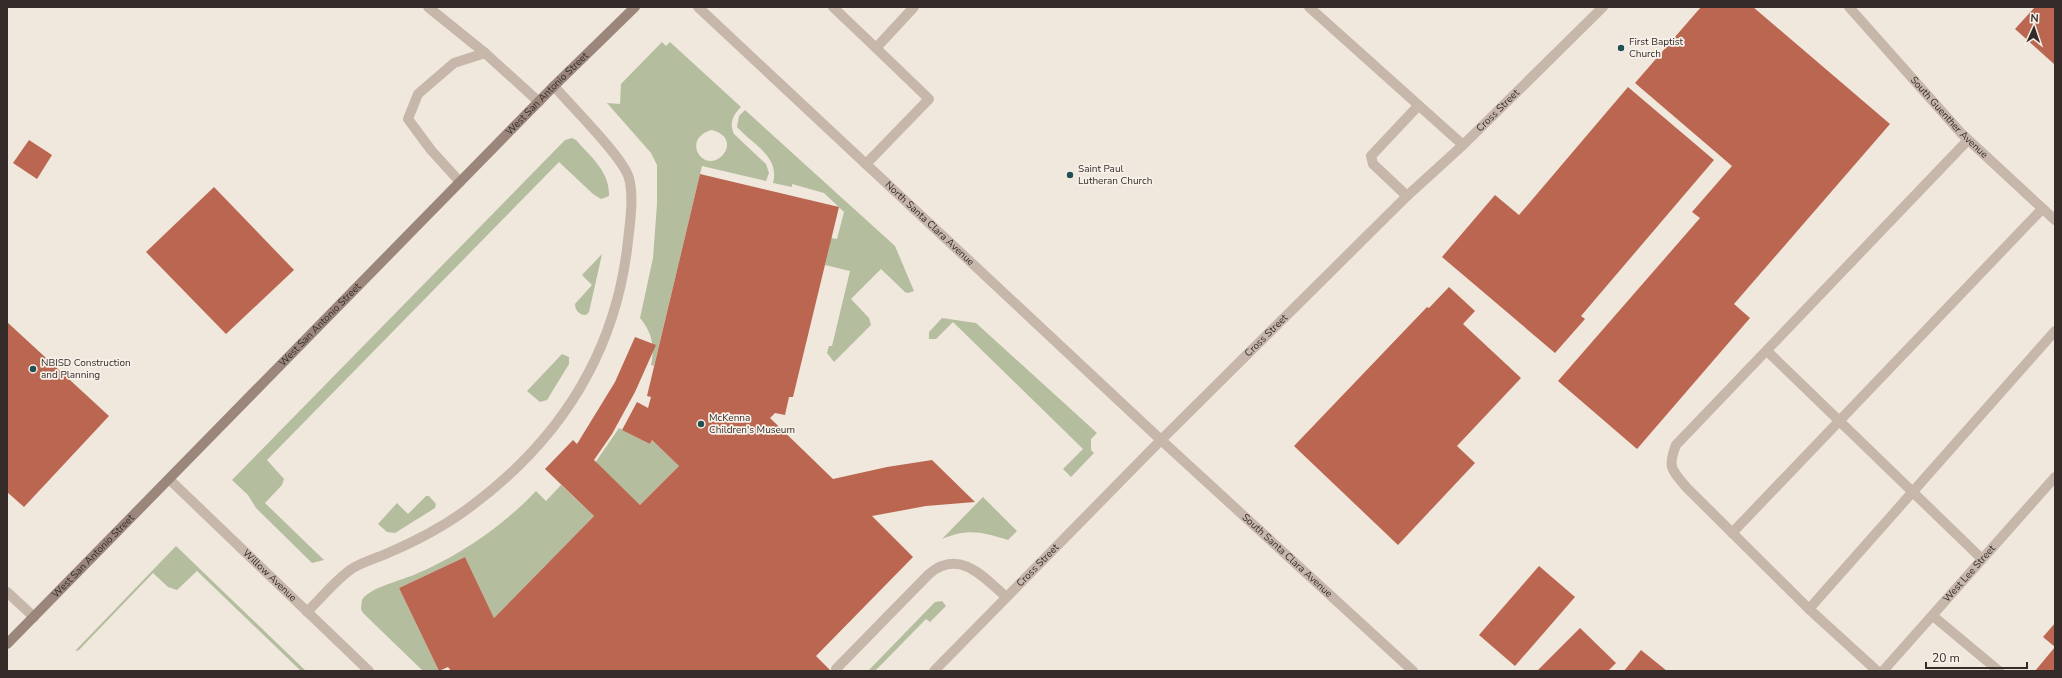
<svg xmlns="http://www.w3.org/2000/svg" width="2062" height="678" viewBox="0 0 2062 678" font-family="'Nunito Sans',sans-serif">
  <style>
    .green { fill: #b4be9e; fill-rule: evenodd }
    .building { fill: #bb6650 }
    .lines { fill: none; stroke-linecap: round; stroke-linejoin: round }
    .lane { stroke: #c7b6aa; stroke-width: 10 }
    .street { stroke: #c7b6aa; stroke-width: 10 }
    .secondary { stroke: #9b867c; stroke-width: 10 }
    .poi-dot { fill: #225153; stroke: #f8f1e9; stroke-width: 1.5 }
    .labels { text-anchor: middle; dominant-baseline: central; stroke-width: 3.5; stroke-linejoin: round; paint-order: stroke }
    .poi-label { font-size: 10px; fill: #352c29; stroke: #f8f1e9; text-anchor: start }
    .street-label { font-size: 10px; fill: #352c29; stroke: #f8f1e9 }
  </style>
  <rect width="100%" height="100%" fill="#f0e7dd"/>
  <!-- green -->
  <g class="green">
    <path d="M662 42 666 46 670 42 741 107C733 115 729 123 734 134L766 164 769 173 766 181 702 166 654 366 651 365C655 347 652 332 640 318L653 258 657 204V165L651 153 607 103 620 104 621 84ZM712 130C747 140 712 177 698 153 692 141 702 132 712 130Z"/>
    <path d="M745 110 895 246 914 291 908 293 905 292 881 269 851 299 869 318 871 325 834 362 827 353 829 346H832L850 271 825 265 831 238 837 239 844 212 824 193 792 184V187L773 183C780 156 753 145 737 127L739 116Z"/>
    <path d="M572 138 576 140C591 157 610 172 609 196L601 199 593 194 559 162 267 460 284 479 282 485 265 503 324 560 312 563 256 508 248 495 232 480 565 140Z"/>
    <path d="M602 254 589 312 586 315C579 315 575 310 575 304L592 285 582 275Z"/>
    <polygon points="942,318 976,323 1097,433 1091,439 1091,450 1094,453 1071,477 1063,469 1083,449 953,322 936,339 929,339 929,332"/>
    <polygon points="562,354 569,357 569,364 547,400 540,402 527,391"/>
    <polygon points="619,428 650,444 652,440 679,466 640,505 595,463"/>
    <path d="M561 485 594 516 494 618 465 557 399 588 439 671H423L363 613 361 609 362 600C368 588 403 580 416 574 460 555 503 526 536 491L546 501Z"/>
    <polygon points="426,496 429,496 436,504 435,508 395,533 387,532 378,524 397,503 408,514"/>
    <path d="M983 497 1017 531 1008 540C982 532 968 528 942 539Z"/>
    <polygon points="176,546 306,671 301,671 197,571 177,590 168,587 153,573 79,650 75,651"/>
    <polygon points="942,601 946,606 930,622 926,619 875,671 868,671 935,602"/>
  </g>
  <!-- building -->
  <g class="building">
    <polygon points="1701,7 1753,7 1890,124 1734,304 1750,318 1637,449 1558,381 1700,218 1692,212 1732,166 1635,83"/>
    <polygon points="2035,7 2055,7 2054,64 2015,29"/>
    <polygon points="1628,87 1714,160 1581,316 1585,319 1555,353 1442,257 1495,195 1519,215"/>
    <polygon points="29,140 52,155 37,179 13,163"/>
    <polygon points="700,174 839,207 793,397 789,397 785,415 775,413 770,418 833,479 887,467 932,460 975,502 926,506 872,516 913,557 816,656 831,671 451,671 448,667 439,671 399,588 465,557 494,618 594,516 545,469 573,440 577,444 615,382 635,337 656,345 635,392 612,434 594,460 640,505 679,466 652,440 650,444 622,430 637,402 648,408 651,397 647,396"/>
    <polygon points="214,187 294,270 226,334 146,252"/>
    <polygon points="1449,287 1475,311 1463,324 1521,378 1457,446 1475,463 1398,545 1294,446 1427,307 1429,308"/>
    <polygon points="7,322 109,416 24,507 7,492"/>
    <polygon points="1539,566 1575,597 1515,666 1479,635"/>
    <polygon points="2055,623 2055,647 2043,637"/>
    <polygon points="1580,628 1616,663 1608,671 1537,671"/>
    <polygon points="2055,647 2055,671 2035,671"/>
    <polygon points="1641,650 1667,671 1624,671"/>
  </g>
  <g class="lines">
    <!-- lane -->
    <g class="lane">
      <polyline points="428,7 485,53"/>
      <polyline points="833,7 876,48"/>
      <polyline points="1309,7 1463,145"/>
      <polyline points="866,164 929,99 876,48 914,7"/>
      <polyline points="460,182 431,150 408,119 418,94 454,63 485,53 539,102"/>
      <polyline points="1407,196 1373,164 1371,156 1418,106"/>
      <polyline points="1767,351 1982,559"/>
      <polyline points="1732,533 2042,209"/>
      <polyline points="7,592 34,617"/>
      <polyline points="1809,609 2055,331"/>
      <path d="M307 612C321 598 334 582 350 570 361 562 375 559 388 553 416 541 445 526 470 507 559 441 616 353 628 241 630 222 634 197 629 178 623 157 571 106 554 86"/>
      <polyline points="1933,616 1999,671"/>
      <path d="M836 669 929 574C959 548 984 577 1006 597"/>
      <path d="M1877 671 1809 609 1687 488C1672 470 1667 468 1676 445L1968 140"/>
    </g>
    <!-- street -->
    <g class="street">
      <path id="s1" d="M698 7 1161 440 1413 671"/>
      <path id="s2" d="M1849 7 1961 133 2055 220"/>
      <path id="s3" d="M170 480 369 671"/>
      <path id="s4" d="M934 671 1161 440 1407 196 1463 145 1603 7"/>
      <path id="s5" d="M1883 671 2055 477"/>
    </g>
    <!-- secondary -->
    <path class="secondary" id="s6" d="M7 644 554 86 635 7"/>
  </g>
  <!-- markers -->
  <g class="poi-dot">
    <circle cx="1621" cy="48" r="4"/>
    <circle cx="1070" cy="175" r="4"/>
    <circle cx="33" cy="369" r="4"/>
    <circle cx="701" cy="424" r="4"/>
  </g>
  <g class="labels">
    <!-- poi labels -->
    <g class="poi-label">
      <text x="1629" y="42">First Baptist<tspan x="1629" dy="12">Church</tspan></text>
      <text x="1078" y="169">Saint Paul<tspan x="1078" dy="12">Lutheran Church</tspan></text>
      <text x="41" y="363">NBISD Construction<tspan x="41" dy="12">and Planning</tspan></text>
      <text x="709" y="418">McKenna<tspan x="709" dy="12">Children's Museum</tspan></text>
    </g>
    <!-- street labels -->
    <g class="street-label">
      <text stroke="none"><textPath href="#s6" startOffset="771">West San Antonio Street</textPath></text>
      <text stroke="none"><textPath href="#s4" startOffset="795">Cross Street</textPath></text>
      <text stroke="none"><textPath href="#s2" startOffset="149">South Guenther Avenue</textPath></text>
      <text stroke="none"><textPath href="#s1" startOffset="317">North Santa Clara Avenue</textPath></text>
      <text stroke="none"><textPath href="#s6" startOffset="447">West San Antonio Street</textPath></text>
      <text stroke="none"><textPath href="#s4" startOffset="472">Cross Street</textPath></text>
      <text stroke="none"><textPath href="#s1" startOffset="805">South Santa Clara Avenue</textPath></text>
      <text stroke="none"><textPath href="#s6" startOffset="123">West San Antonio Street</textPath></text>
      <text stroke="none"><textPath href="#s4" startOffset="148">Cross Street</textPath></text>
      <text stroke="none"><textPath href="#s5" startOffset="130">West Lee Street</textPath></text>
      <text stroke="none"><textPath href="#s3" startOffset="138">Willow Avenue</textPath></text>
    </g>
  </g>
  <!-- border -->
  <rect width="2062" height="678" fill="none" stroke="#352c29" stroke-width="16"/>
  <!-- north arrow -->
  <g transform="translate(2034 28) rotate(3)" stroke="#f8f1e9" stroke-width="3" paint-order="stroke">
  <path d="M0-3L7 15L0 10L-7 15Z" fill="#352c29"/>
  <text y="-6" font-size="11" font-weight="bold" text-anchor="middle" fill="#352c29">N</text>
  </g>
  <!-- scale -->
  <path d="M1926 662v6h101v-6" fill="none" stroke="#352c29" stroke-width="2"/>
  <text x="1932" y="662" font-size="12" fill="#352c29" stroke="#f8f1e9" stroke-width="3" paint-order="stroke">20 m</text>
</svg>
